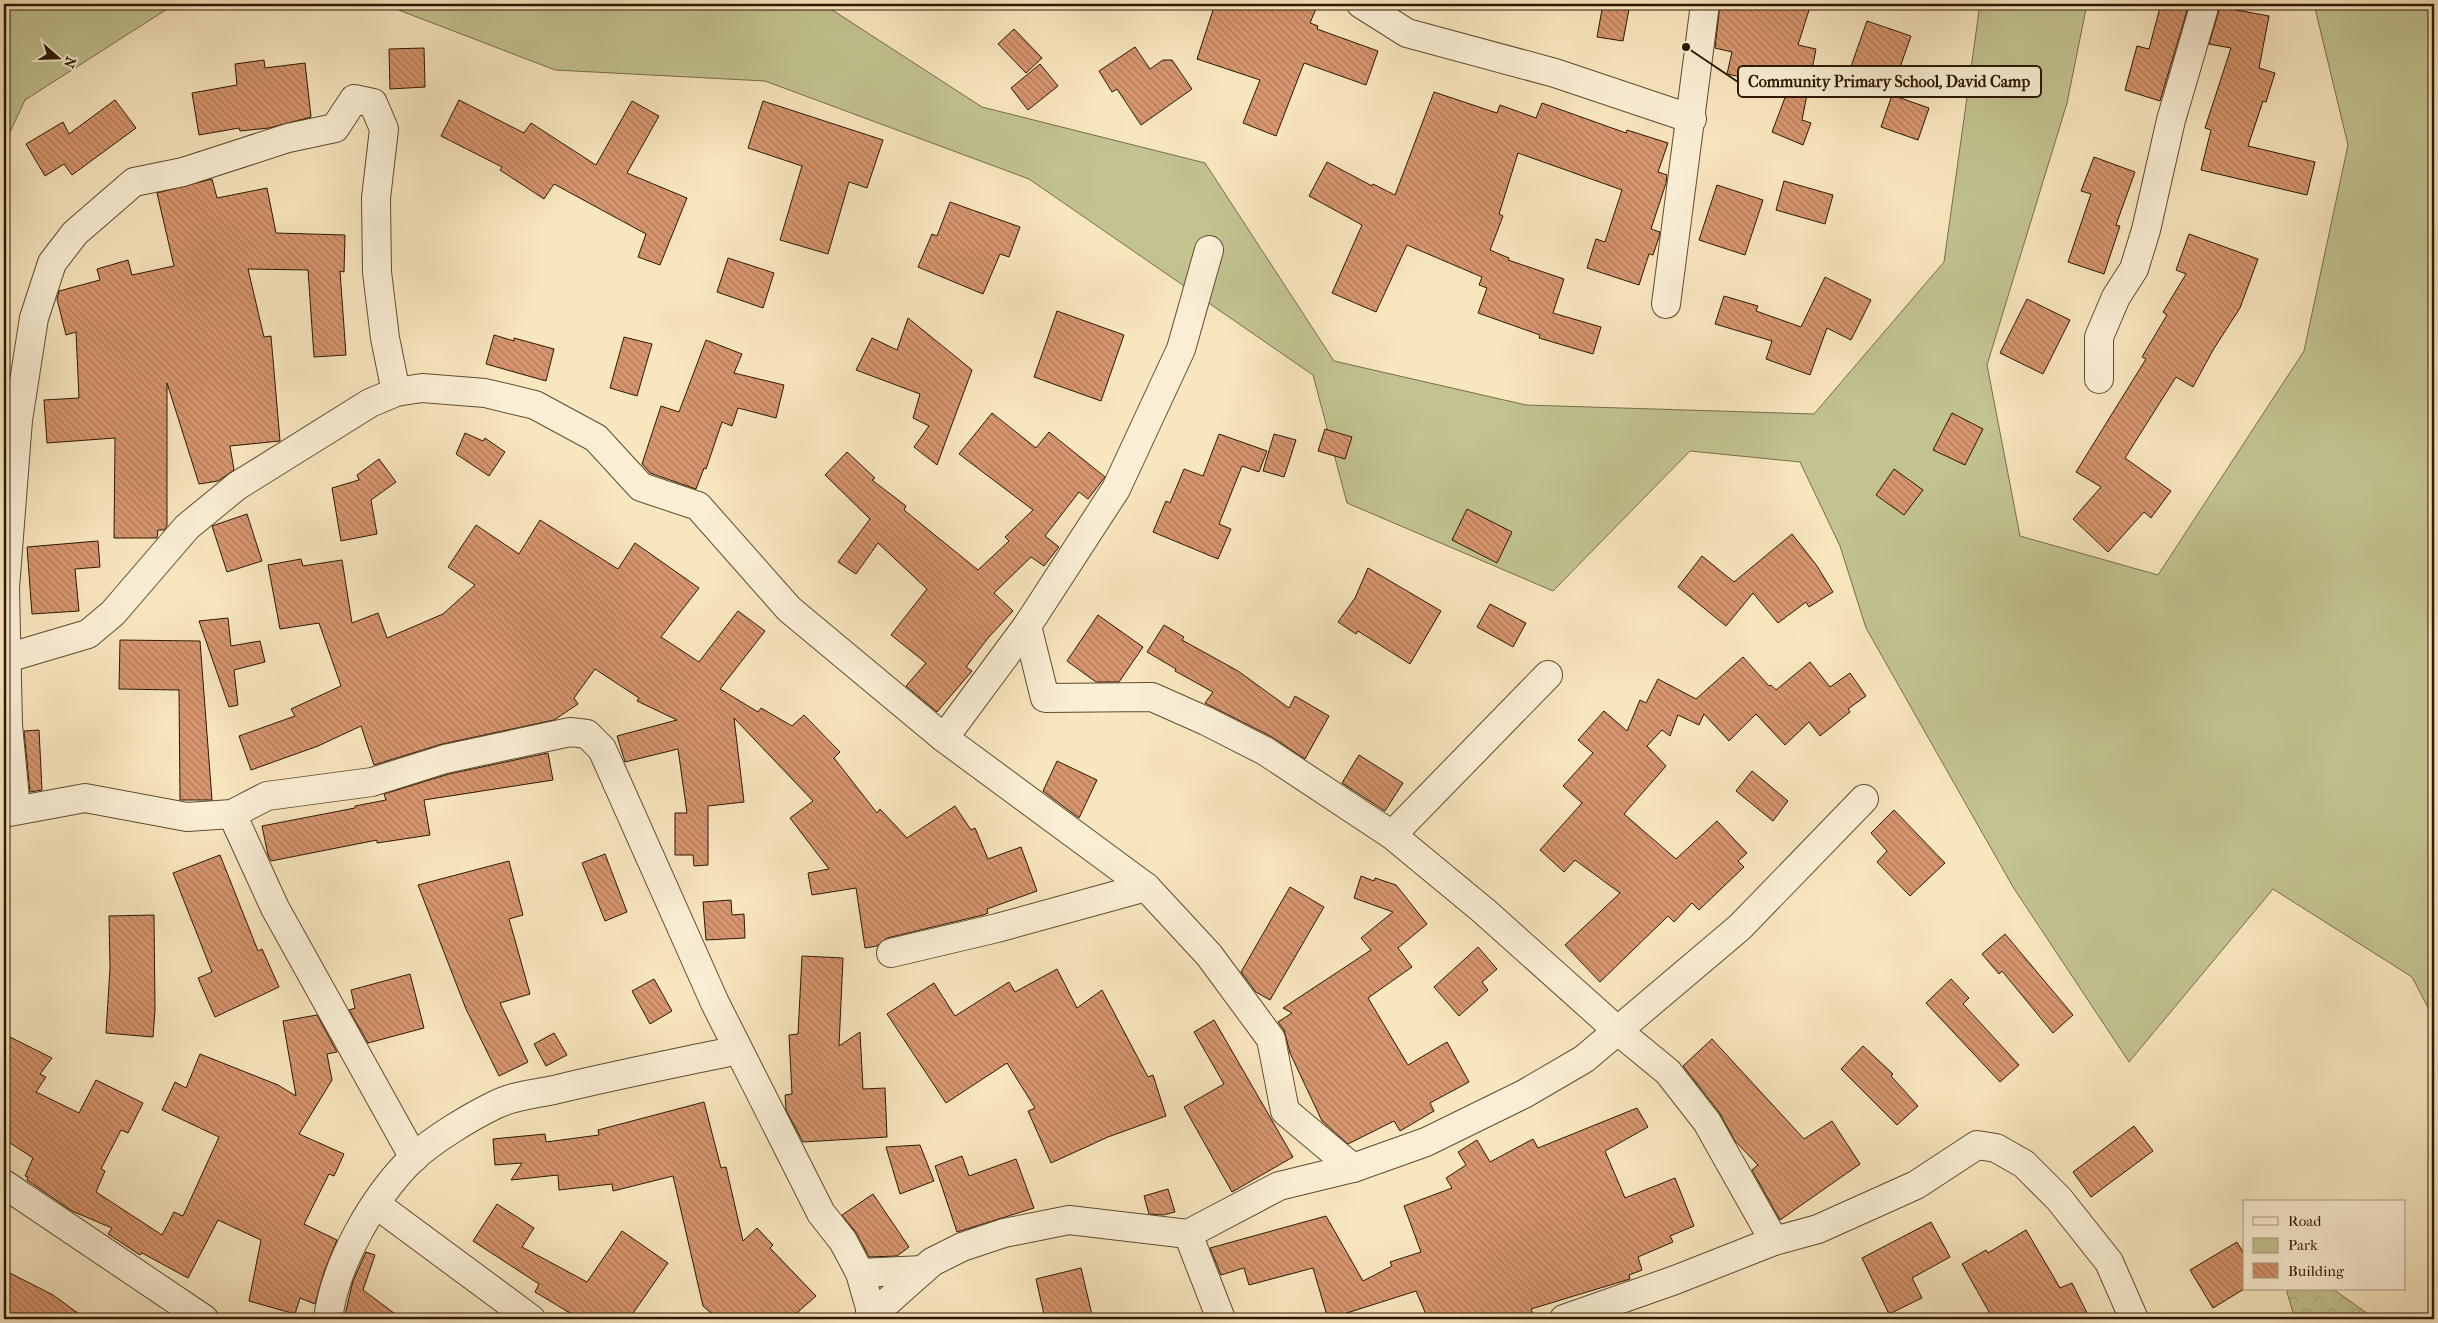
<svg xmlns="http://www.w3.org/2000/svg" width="2438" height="1323" viewBox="0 0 2438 1323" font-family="'IM FELL French Canon',serif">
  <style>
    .green { fill: #c2c38f; stroke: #776e48 }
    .forest { fill: url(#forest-crowns); stroke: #776e48 }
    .building { fill: url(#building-back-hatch); stroke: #2c1901 }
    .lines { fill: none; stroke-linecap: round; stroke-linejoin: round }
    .minor-casing { stroke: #5f4c30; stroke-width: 30 }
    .minor { stroke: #faefd5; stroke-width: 28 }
    .leader { fill: none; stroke: #2c1901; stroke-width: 2 }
    .callout-dot { fill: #2c1901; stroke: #faefd5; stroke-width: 2 }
    .callout { fill: #faefd5; stroke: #2c1901; stroke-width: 2 }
    .callout-label { font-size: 16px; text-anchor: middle; font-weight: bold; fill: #2c1901 }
  </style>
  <defs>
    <pattern id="forest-crowns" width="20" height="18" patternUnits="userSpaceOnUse" patternTransform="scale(1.25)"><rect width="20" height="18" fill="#c2c38f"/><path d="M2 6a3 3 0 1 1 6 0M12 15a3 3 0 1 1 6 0" fill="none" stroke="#a7a77a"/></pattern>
    <pattern id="building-back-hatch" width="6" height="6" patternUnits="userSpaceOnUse" patternTransform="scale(1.25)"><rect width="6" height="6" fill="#d7966f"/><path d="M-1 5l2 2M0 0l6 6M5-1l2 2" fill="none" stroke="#af7a59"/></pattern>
  </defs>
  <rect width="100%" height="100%" fill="#f8e6bf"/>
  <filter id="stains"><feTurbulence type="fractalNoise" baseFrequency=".004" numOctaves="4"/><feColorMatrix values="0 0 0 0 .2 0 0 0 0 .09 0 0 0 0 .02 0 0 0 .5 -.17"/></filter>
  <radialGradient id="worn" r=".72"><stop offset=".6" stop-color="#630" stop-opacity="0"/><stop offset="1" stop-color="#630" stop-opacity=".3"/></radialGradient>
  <!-- green -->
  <g class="green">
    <polygon points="9,4 175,4 25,100 4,145 4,9"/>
    <polygon points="383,4 823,4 982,107 1205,163 1334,361 1526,405 1814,414 1944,262 1980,4 2087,4 2067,103 1987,365 2020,536 2158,575 2304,351 2348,145 2314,4 2434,4 2434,1019 2412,977 2273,889 2129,1062 2013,887 1866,628 1840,546 1800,462 1690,451 1553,591 1347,503 1313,375 1029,179 765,81 555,70"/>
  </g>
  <!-- forest -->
  <polygon class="forest" points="2286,1289 2333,1289 2375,1319 2295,1319"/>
  <!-- building -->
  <g class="building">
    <polygon points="1215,4 1318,4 1310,23 1318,26 1317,29 1378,51 1366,85 1304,63 1276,136 1243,123 1260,80 1197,59"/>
    <polygon points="1603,4 1630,4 1623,41 1597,37"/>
    <polygon points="1720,4 1789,4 1809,10 1798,45 1816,49 1802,120 1811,123 1803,145 1772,132 1789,87 1727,74 1732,52 1715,48"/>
    <polygon points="2161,4 2189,4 2160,101 2125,90 2137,46 2149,49"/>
    <polygon points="2220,7 2269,16 2259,68 2275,73 2266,102 2263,101 2248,146 2315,162 2307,195 2201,170 2211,130 2205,128 2231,48 2209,44"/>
    <polygon points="1867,21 1911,36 1892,90 1848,75"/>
    <polygon points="1014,29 1042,58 1026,73 998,44"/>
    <polygon points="1135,47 1150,69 1163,60 1172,60 1192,89 1141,125 1117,89 1112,92 1099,71"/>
    <polygon points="424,48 425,87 390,89 389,49"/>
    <polygon points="264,60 265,68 305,63 311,117 269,128 240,131 239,128 199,135 192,93 237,85 235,64"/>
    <polygon points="1040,64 1058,86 1028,110 1011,88"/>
    <polygon points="1434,92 1497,113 1500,105 1536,118 1542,103 1626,133 1627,130 1668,143 1658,172 1667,175 1666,183 1651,229 1660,232 1659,237 1653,255 1649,254 1639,285 1587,268 1596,239 1605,242 1622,190 1518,153 1499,214 1503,216 1490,250 1509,258 1508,260 1564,279 1553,313 1601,327 1593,354 1539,338 1540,335 1478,313 1487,288 1479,285 1482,277 1407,245 1376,312 1332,293 1362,225 1309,196 1327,162 1372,186 1373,184 1395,195"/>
    <polygon points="1892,95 1929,108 1918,140 1881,127"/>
    <polygon points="115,100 136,128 72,175 64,164 45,176 26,144 63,122 69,134"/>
    <polygon points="459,100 524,133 531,123 596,165 632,101 659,116 627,173 687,198 660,265 638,257 646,234 554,184 544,199 500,170 502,167 441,136"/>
    <polygon points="763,101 883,140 867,188 849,182 828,254 780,240 802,166 748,148"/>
    <polygon points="2094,157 2135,172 2116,225 2120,226 2104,274 2068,262 2091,194 2081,191"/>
    <polygon points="212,179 217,198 267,188 276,233 345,235 344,272 340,271 346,355 314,357 308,270 248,269 264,337 271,336 280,441 230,446 234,470 218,481 199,484 167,383 167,526 164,530 158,530 157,538 114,538 115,438 47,443 44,400 79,398 76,332 66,335 57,299 59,291 100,280 97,269 128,260 132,275 174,266 157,193"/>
    <polygon points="1784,181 1833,195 1825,224 1776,210"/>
    <polygon points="1717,185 1763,200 1745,255 1699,240"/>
    <polygon points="950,202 1020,227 1009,257 1000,254 983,294 918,267 932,234 937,236"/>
    <polygon points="2189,234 2258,259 2240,308 2213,350 2193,387 2176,377 2125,458 2171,491 2151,518 2144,512 2108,552 2073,519 2101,487 2076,472 2146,359 2142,357 2167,315 2163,312 2186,274 2176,270"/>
    <polygon points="728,258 774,273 763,308 717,292"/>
    <polygon points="1825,277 1871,300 1851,340 1827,328 1810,375 1766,359 1772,341 1715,324 1724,296 1758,306 1756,311 1801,327"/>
    <polygon points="2027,299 2070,320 2043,374 2000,353"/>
    <polygon points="1057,311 1124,335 1101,401 1034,377"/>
    <polygon points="908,318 972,370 937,465 914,447 929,426 913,418 920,394 856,370 872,338 897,350"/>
    <polygon points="494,335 514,341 514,338 554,349 546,381 486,364"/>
    <polygon points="624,337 652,344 637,396 610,388"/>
    <polygon points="706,340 742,354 734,373 784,385 776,418 738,408 732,426 722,422 706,469 704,468 696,489 650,473 642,464 661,406 679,412"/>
    <polygon points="992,413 1036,448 1049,432 1105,477 1088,499 1079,492 1045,536 1059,547 1044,566 1031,557 994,593 1013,611 988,638 966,667 972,671 937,712 906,686 926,663 891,635 927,589 878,543 856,574 838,562 870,519 825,475 847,452 875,478 872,480 906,506 904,510 978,570 1009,541 1005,537 1033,510 959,454"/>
    <polygon points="1952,413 1983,429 1965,465 1933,450"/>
    <polygon points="1325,429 1352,437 1345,459 1318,451"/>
    <polygon points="465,433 483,441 485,438 505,452 489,476 456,454"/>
    <polygon points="1219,434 1267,451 1259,472 1242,466 1219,524 1231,529 1218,559 1153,532 1166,501 1170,503 1184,469 1203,476"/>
    <polygon points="1274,434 1296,440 1284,477 1263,471"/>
    <polygon points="379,459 396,482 371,500 377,534 341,541 332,488 359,480 357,475"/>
    <polygon points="1894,469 1923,490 1904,515 1876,495"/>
    <polygon points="1467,509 1512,532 1497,563 1452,540"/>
    <polygon points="247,514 262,561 227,572 212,526"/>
    <polygon points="540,520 618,569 635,543 699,588 661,637 699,662 738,611 765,631 720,689 758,712 761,708 792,726 804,715 840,752 834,758 877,813 880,809 907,838 955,806 971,830 975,828 988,859 1021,847 1037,891 987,909 988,913 983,915 887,938 877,946 865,948 856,888 812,895 808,873 829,869 790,818 813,801 734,718 744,802 708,806 708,865 694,866 693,855 675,855 675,813 687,813 678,749 625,762 617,736 677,720 637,701 639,698 595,669 574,698 578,704 554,720 442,744 374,765 361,726 318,746 251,770 239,736 295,716 291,709 341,686 319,623 280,629 268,565 301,559 303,566 342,560 352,623 378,613 387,638 443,614 475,585 448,567 476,525 519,554"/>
    <polygon points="1792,534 1817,566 1833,592 1809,607 1806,602 1778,623 1753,593 1726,626 1678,587 1702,556 1734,582"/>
    <polygon points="98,541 100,567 75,569 79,611 32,614 27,547"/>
    <polygon points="1368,568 1441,611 1410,664 1358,631 1356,634 1338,622 1355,598"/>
    <polygon points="1490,604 1526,623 1513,647 1477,627"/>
    <polygon points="1098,615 1143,647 1119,682 1096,682 1067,661"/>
    <polygon points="228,618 231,646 260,641 265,662 234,670 238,705 229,707 199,621"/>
    <polygon points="1164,625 1184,637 1182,640 1238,671 1289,708 1295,696 1329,716 1305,759 1272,737 1205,703 1213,692 1175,671 1176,669 1147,652"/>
    <polygon points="120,640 200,641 212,800 180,800 179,690 119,689"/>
    <polygon points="1743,657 1769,686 1771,685 1776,690 1810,662 1830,687 1850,673 1866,696 1848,709 1850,712 1820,736 1809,722 1785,745 1756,714 1729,741 1704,714 1699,725 1678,715 1670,736 1662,730 1647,746 1666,766 1624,814 1676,859 1717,821 1747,853 1738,861 1744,867 1699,910 1692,903 1674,922 1668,916 1600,982 1565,945 1620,893 1575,860 1564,872 1540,850 1582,803 1563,786 1593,753 1578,740 1604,711 1627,731 1640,700 1646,703 1658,679 1696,699"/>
    <polygon points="39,730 42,790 30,792 24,731"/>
    <polygon points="548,753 553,780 424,800 430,835 377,843 377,840 271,861 268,855 262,826 355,808 355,806 386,800 384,794 449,774"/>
    <polygon points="1359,755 1403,783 1385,811 1342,783"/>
    <polygon points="1057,761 1097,780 1079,818 1043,791"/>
    <polygon points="1752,771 1788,801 1773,821 1736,791"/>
    <polygon points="1894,810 1945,863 1910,896 1877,862 1887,851 1871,833"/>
    <polygon points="605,854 627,912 605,921 582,863"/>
    <polygon points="220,855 258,951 262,949 279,987 215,1017 198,978 212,972 173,873"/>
    <polygon points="509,861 523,915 509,919 530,994 500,1003 528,1062 499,1076 466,1009 418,885"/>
    <polygon points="1361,876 1374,881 1375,878 1396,885 1427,924 1398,948 1412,967 1368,998 1408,1065 1447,1042 1469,1082 1430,1103 1434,1111 1400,1131 1394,1121 1348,1144 1322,1121 1290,1053 1284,1030 1278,1022 1292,1013 1283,1008 1371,950 1361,938 1393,912 1354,898"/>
    <polygon points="1290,887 1324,907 1270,1000 1256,992 1241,972"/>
    <polygon points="731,900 732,915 744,914 745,938 706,940 703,902"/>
    <polygon points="154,915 155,1010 153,1037 106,1033 110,968 109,916"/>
    <polygon points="2005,934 2073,1015 2053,1033 2002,971 1999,974 1982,954"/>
    <polygon points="1478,947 1497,969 1482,982 1488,990 1459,1016 1434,987"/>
    <polygon points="802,956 843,958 839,1046 860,1032 863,1089 885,1088 887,1137 803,1142 786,1110 785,1095 792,1094 789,1035 798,1034"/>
    <polygon points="1057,969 1077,1008 1102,990 1148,1077 1153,1075 1166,1116 1108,1137 1051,1163 1028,1111 1035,1108 1007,1063 946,1103 887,1014 934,983 955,1016 1009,982 1015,992"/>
    <polygon points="410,974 424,1028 368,1043 349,1010 355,1008 351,990"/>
    <polygon points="654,979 672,1011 650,1024 632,991"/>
    <polygon points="1951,979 1969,998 1963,1004 2019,1065 2000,1082 1926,1003"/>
    <polygon points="317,1015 337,1052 327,1054 332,1080 299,1134 344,1154 334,1176 329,1174 304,1224 337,1240 324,1272 315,1304 300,1298 295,1314 249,1301 261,1240 218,1220 188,1278 142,1253 140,1255 108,1234 112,1228 72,1211 27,1180 28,1177 25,1176 33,1158 4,1139 4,1034 52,1058 40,1074 46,1077 36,1092 79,1113 96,1080 143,1103 128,1133 121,1130 101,1169 105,1171 96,1192 162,1235 174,1212 183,1216 219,1137 162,1110 175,1082 186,1088 200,1054 278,1085 296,1096 283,1021"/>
    <polygon points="1214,1020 1293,1157 1232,1192 1184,1107 1224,1084 1194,1032"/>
    <polygon points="554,1033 567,1055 546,1066 534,1044"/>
    <polygon points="1712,1039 1804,1139 1832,1121 1860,1164 1780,1220 1752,1170 1758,1165 1735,1141 1719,1112 1683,1066"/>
    <polygon points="1863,1046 1893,1074 1891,1076 1918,1106 1897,1125 1841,1069"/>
    <polygon points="704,1102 721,1168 726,1167 743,1241 757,1228 773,1245 770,1248 816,1296 790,1319 718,1319 703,1306 673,1176 613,1191 612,1184 559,1190 558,1175 511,1180 522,1163 495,1165 493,1139 545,1134 546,1142 599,1135 598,1130"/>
    <polygon points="1637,1108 1648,1127 1605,1151 1625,1198 1675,1178 1694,1226 1670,1236 1673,1242 1638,1257 1642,1270 1629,1275 1630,1279 1531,1309 1535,1319 1428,1319 1416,1291 1328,1319 1313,1268 1249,1285 1244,1268 1221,1275 1210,1248 1326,1216 1363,1281 1392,1266 1390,1262 1421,1252 1404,1206 1452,1188 1446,1178 1466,1165 1458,1152 1477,1140 1490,1162 1533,1139 1538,1148"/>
    <polygon points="2134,1126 2153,1151 2091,1197 2073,1172"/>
    <polygon points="920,1145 934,1181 900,1194 886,1147"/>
    <polygon points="962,1156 969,1176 1016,1159 1034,1208 957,1232 935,1166"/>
    <polygon points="1168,1189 1175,1212 1163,1215 1149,1214 1144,1196"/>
    <polygon points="873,1194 909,1247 897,1256 869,1257 857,1234 842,1215"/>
    <polygon points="497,1204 534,1228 522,1247 587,1282 622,1231 668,1263 629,1319 580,1319 535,1292 539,1284 473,1241"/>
    <polygon points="1931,1222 1950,1257 1912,1278 1922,1298 1889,1314 1862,1258"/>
    <polygon points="2026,1230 2060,1288 2072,1283 2090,1319 1993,1319 1962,1264 1986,1250 1988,1253"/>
    <polygon points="2237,1242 2244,1254 2244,1289 2213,1308 2190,1270"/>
    <polygon points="366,1252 375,1255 363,1290 402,1319 357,1319 345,1315 353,1281"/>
    <polygon points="1081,1268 1093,1319 1045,1319 1036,1279"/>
    <polygon points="4,1270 53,1295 86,1319 4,1319"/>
  </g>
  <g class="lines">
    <defs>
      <g id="minor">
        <polyline points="1361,4 1407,33 1555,73 1692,119"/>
        <polyline points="1666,304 1705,4"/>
        <polyline points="2099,379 2099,337 2116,297 2134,269 2146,230 2171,120 2205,4"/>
        <polyline points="1027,626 1045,698 1152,697 1206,721 1265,751 1392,835 1484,911 1618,1031 1668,1072 1707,1122 1774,1241"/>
        <polyline points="7,658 88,634 113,613 187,527 237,486 370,403 396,392 422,388 485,393 535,405 596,438 641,487 698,506 789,609 944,738 1146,887 1209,955 1271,1039 1285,1111 1353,1168"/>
        <polyline points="944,738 1027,626 1116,489 1181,349 1209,250"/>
        <polyline points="16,809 8,725 5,588 18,420 34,318 52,263 75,233 134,182 183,172 288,138 335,128 354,99 373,103 384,129 376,198 377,272 385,338 396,392"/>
        <polyline points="4,813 85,798 187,817 232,814 267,796 372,782 445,759 570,732 587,734 602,749 715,1003 821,1213 843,1241 860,1273 872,1315"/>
        <polyline points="232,814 275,908 414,1158"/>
        <polyline points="1392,835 1548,675"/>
        <polyline points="891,953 997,928 1146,887"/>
        <polyline points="4,1184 204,1319"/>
        <polyline points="377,1205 531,1319"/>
        <polyline points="1188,1234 1221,1319"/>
        <polyline points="860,1273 923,1270"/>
        <path d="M328 1319C335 1264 373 1197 413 1158 434 1139 470 1117 495 1105 512 1096 535 1094 554 1090 615 1075 677 1063 738 1050"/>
        <polyline points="868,1319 932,1262 962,1247 1004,1233 1069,1220 1188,1234 1279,1186 1353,1168 1426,1142 1524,1094 1584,1059 1740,927 1864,799"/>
        <polyline points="1564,1319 1675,1280 1774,1241 1818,1229 1916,1185 1977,1145 1996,1148 2024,1164 2059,1199 2109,1262 2134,1319"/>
      </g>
    </defs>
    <!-- minor casing -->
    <use href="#minor" class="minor-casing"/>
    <!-- minor -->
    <use href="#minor" class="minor"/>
  </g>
  <!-- callouts -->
  <path class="leader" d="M1686 47L1738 82"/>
  <circle class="callout-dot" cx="1686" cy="47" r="5"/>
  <rect class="callout" x="1738" y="66" width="303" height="31" rx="5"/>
  <g class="callout-label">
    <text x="1889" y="87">Community Primary School, David Camp</text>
  </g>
  <!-- margin -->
  <rect width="2438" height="1323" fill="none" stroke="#f8e6bf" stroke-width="20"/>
  <rect x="5" y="5" width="2428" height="1313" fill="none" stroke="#2c1901" stroke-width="2.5"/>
  <rect x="10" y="10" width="2418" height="1303" fill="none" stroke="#2c1901"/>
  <!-- legend -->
  <rect x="2243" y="1200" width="162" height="90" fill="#faefd5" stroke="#a89980"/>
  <rect x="2253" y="1217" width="25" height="8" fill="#faefd5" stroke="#a89980"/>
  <text x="2288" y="1226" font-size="15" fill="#2c1901">Road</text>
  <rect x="2253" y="1238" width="25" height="15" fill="#c2c38f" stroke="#a89980"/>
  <text x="2288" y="1250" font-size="15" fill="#2c1901">Park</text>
  <rect x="2253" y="1263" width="25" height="15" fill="url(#building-back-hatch)" stroke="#a89980"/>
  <text x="2288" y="1276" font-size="15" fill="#2c1901">Building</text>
  <!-- north arrow -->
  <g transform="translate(58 58) rotate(110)" stroke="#faefd5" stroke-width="4" paint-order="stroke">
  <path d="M0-4L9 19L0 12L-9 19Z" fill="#2c1901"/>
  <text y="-8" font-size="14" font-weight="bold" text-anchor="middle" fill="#2c1901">N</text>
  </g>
  <rect width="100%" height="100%" filter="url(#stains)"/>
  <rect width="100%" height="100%" fill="url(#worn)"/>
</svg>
